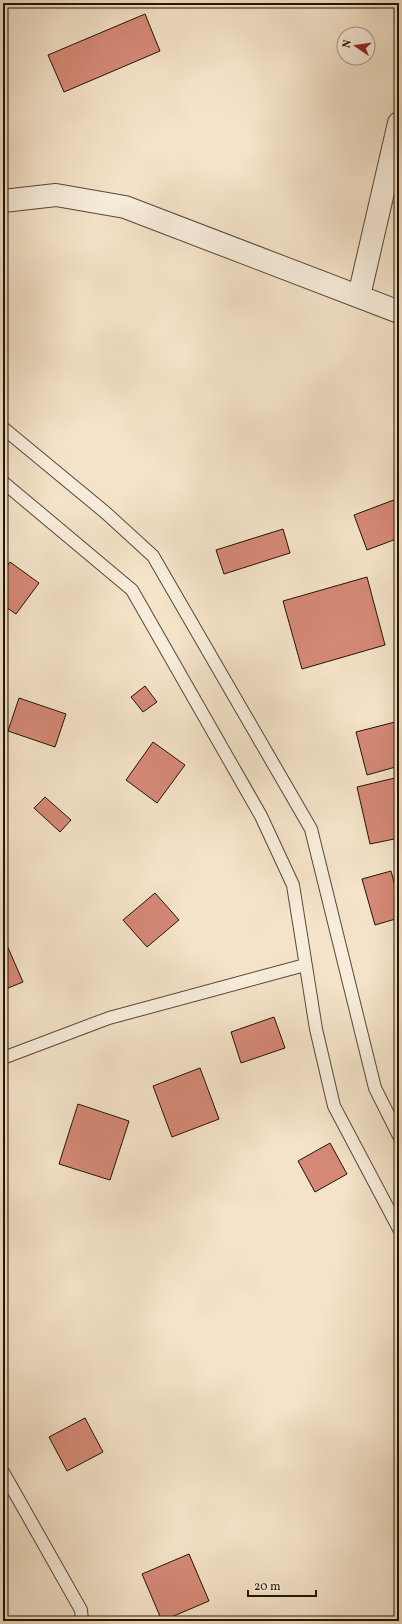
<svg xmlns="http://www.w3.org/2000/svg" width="402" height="1624" viewBox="0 0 402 1624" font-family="Vollkorn,serif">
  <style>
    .building { fill: #d58977; stroke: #221401 }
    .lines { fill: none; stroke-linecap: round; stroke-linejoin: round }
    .lane-casing { stroke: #564833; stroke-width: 14 }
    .street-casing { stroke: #564833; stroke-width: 24 }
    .lane { stroke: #f8eddc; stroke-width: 12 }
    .street { stroke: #f8eddc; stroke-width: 22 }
  </style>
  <rect width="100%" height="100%" fill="#f4e3c9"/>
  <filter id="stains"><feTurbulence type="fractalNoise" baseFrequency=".005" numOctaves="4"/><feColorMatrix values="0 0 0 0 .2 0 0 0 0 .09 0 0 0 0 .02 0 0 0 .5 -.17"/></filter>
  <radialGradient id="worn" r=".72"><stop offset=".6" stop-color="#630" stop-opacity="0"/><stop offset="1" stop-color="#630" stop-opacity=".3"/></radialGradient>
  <!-- building -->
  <g class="building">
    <polygon points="145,14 160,51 64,92 48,55"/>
    <polygon points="399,498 399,538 367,550 354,515"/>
    <polygon points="283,529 290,553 224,574 216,550"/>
    <polygon points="10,562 39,583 16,614 3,605 3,572"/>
    <polygon points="367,577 385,645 302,669 283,601"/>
    <polygon points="145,686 157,702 143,712 131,697"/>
    <polygon points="19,698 66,714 55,747 8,731"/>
    <polygon points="399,721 399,766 367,775 356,732"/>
    <polygon points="153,742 185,765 157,803 126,780"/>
    <polygon points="399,777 399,838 370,844 357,787"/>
    <polygon points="45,797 71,820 60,832 34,808"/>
    <polygon points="391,871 399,900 399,918 375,925 362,879"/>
    <polygon points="155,893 179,920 147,947 123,920"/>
    <polygon points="6,943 23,982 3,990 3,944"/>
    <polygon points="274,1017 285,1048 241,1063 231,1032"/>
    <polygon points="200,1068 219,1119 172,1137 153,1086"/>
    <polygon points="78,1104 129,1121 110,1180 59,1164"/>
    <polygon points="330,1143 347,1174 315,1192 298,1161"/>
    <polygon points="3,1173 7,1173 4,1218 3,1218"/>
    <polygon points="85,1418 103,1452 67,1471 49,1437"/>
    <polygon points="189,1554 209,1601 162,1621 142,1574"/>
  </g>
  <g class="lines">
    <defs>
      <g id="lane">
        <polyline points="3,428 106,513 153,556 311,829 375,1088 399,1136"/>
        <polyline points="3,482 132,590 261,816 293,885 316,1029 334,1106 399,1229"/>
        <polyline points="3,1058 109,1018 305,965"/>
        <polyline points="3,1472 81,1610 82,1621"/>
      </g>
      <g id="street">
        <polyline points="3,201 56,195 125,207 399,312"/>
        <polyline points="359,296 399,123"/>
      </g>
    </defs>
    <!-- lane casing -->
    <use href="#lane" class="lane-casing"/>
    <!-- street casing -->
    <use href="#street" class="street-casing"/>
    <!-- lane -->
    <use href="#lane" class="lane"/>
    <!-- street -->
    <use href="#street" class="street"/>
  </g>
  <!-- margin -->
  <rect width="402" height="1624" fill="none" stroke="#f4e3c9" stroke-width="16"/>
  <rect x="4" y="4" width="394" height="1616" fill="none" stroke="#221401" stroke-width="2"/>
  <rect x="8" y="8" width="386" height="1608" fill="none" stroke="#221401"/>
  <!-- north arrow -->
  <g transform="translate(356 46) rotate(283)"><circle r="19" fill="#f8eddc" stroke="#a29684"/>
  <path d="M0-3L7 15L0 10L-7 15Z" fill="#8f2418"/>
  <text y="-6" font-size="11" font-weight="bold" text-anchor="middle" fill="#221401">N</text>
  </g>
  <!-- scale -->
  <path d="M248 1590v6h68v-6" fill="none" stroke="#221401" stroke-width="2"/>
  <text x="254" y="1590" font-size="12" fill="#221401" stroke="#f8eddc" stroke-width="3" paint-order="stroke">20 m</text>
  <rect width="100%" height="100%" filter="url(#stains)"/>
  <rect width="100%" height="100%" fill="url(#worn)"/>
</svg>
